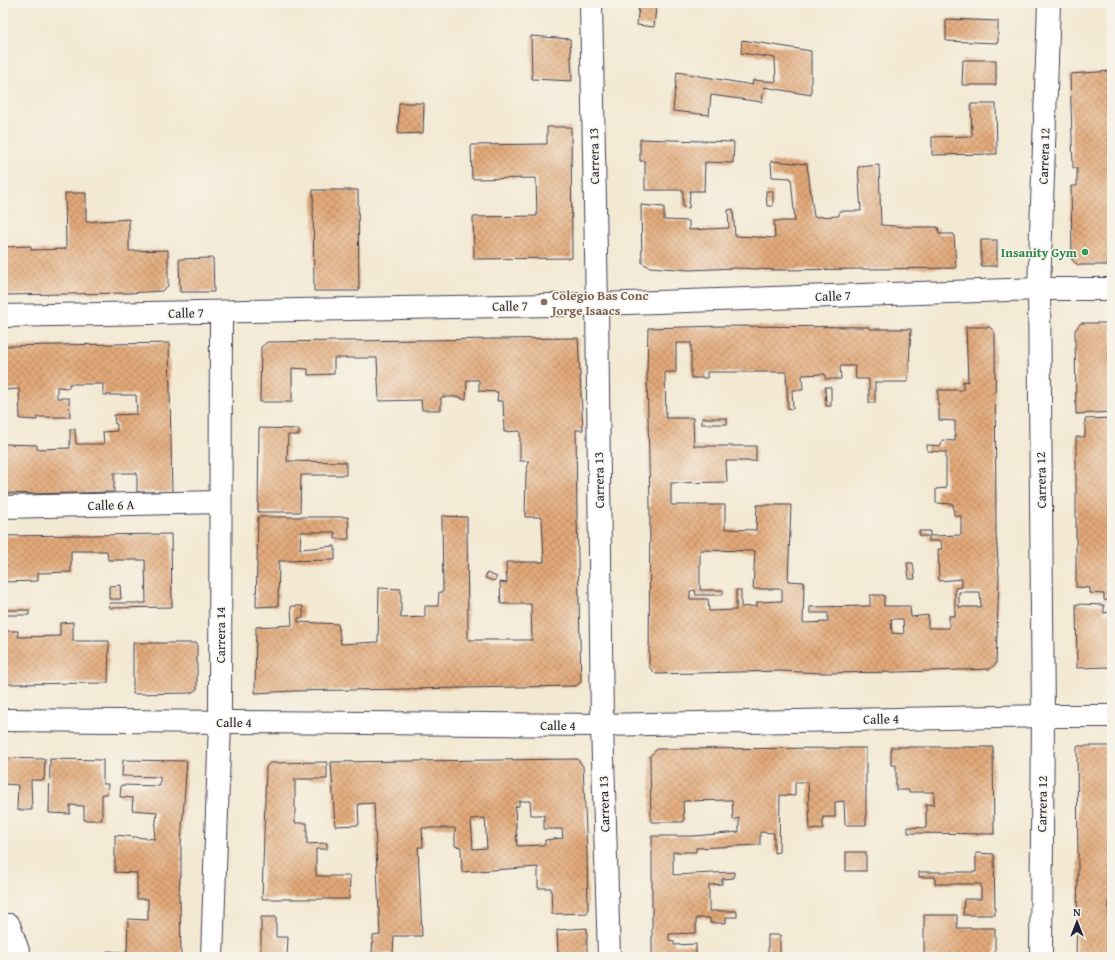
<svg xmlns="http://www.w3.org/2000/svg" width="1115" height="960" viewBox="0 0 1115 960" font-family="'Gentium Book Plus',serif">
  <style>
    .building { fill: url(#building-cross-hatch); fill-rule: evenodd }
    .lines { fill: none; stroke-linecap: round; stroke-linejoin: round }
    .street-casing { stroke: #414052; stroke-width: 24 }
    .primary-casing { stroke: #414052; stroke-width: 24 }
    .street { stroke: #fff; stroke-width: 22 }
    .primary { stroke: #fff; stroke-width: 22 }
    .leisure-dot { fill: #2e9e5b; stroke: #f7f3e8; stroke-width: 1.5 }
    .education-dot { fill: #8d6e63; stroke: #f7f3e8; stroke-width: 1.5 }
    .labels { text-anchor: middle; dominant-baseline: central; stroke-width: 3; stroke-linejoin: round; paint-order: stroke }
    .street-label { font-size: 13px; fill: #22223b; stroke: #f7f3e8 }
    .leisure-label { font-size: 13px; font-weight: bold; fill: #27864d; stroke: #f7f3e8; text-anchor: end }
    .education-label { font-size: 13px; font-weight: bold; fill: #785e54; stroke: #f7f3e8; text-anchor: start }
  </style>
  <defs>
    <pattern id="building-cross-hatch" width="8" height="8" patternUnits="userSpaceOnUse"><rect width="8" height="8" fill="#e2a978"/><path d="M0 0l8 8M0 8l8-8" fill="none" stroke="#b78964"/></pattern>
  </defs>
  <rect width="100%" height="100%" fill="#f7f3e8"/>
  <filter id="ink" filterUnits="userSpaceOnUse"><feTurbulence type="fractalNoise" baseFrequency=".025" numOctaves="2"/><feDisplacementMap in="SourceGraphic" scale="8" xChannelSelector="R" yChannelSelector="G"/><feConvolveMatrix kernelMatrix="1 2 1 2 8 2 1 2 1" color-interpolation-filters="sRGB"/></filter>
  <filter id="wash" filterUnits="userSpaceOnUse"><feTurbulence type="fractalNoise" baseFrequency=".012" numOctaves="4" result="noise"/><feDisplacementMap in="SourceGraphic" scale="16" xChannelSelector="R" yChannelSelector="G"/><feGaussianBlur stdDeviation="0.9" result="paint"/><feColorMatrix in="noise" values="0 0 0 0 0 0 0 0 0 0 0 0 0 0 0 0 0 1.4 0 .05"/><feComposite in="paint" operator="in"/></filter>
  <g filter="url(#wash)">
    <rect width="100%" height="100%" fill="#f3e9d3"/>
    <g id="blocks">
      <!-- building -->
      <g class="building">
        <polygon points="639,5 656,7 654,27 637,25"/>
        <polygon points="946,19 998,21 998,43 946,41"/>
        <polygon points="531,36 570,39 572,81 532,79"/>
        <polygon points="742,40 811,51 811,95 764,87 762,102 711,95 709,115 673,111 677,72 752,85 753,80 776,82 775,58 741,53"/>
        <polygon points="963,60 996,60 996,85 962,85"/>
        <polygon points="1112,71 1112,265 1078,265 1072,260 1071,186 1077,186 1077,168 1073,168 1070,74"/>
        <polygon points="399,103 424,103 423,133 398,134"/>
        <polygon points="971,104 996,104 997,154 932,155 932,137 972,136"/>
        <polygon points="547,127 571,127 572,258 474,259 473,217 537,216 536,178 472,179 471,145 547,144"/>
        <polygon points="640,139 734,142 733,163 705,162 704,191 690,191 689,208 683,207 683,190 645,190 645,161 640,161"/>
        <polygon points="771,161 807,164 814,217 839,216 839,211 861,211 858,167 879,165 881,225 906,227 938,227 939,234 954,234 956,268 777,270 737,268 689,270 650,267 642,263 641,205 664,207 664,220 689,221 689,230 729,228 728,210 733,209 735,236 775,238 774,221 795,221 791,178 772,177"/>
        <polygon points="313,190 358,190 359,291 314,291"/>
        <polygon points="766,191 773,191 773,206 767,206"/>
        <polygon points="65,193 86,193 86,222 129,219 129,251 168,250 168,286 162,291 129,293 3,295 3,247 31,246 31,250 66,249"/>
        <rect x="981" y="240" width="16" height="26"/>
        <polygon points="213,258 214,292 180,292 179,259"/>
        <polygon points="1081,323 1112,323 1112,412 1076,414 1075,330"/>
        <path d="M721 326 869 327V329H911L908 382H875V403H869V379H856L855 366H840L841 379H825V374L802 375 803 390H792L793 409 788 408 786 372H707V378H691V343H676V372H665L666 418H693L694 446H756V461H726L727 482 671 483V505H725V529L756 530 757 505H791L788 581 804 582 803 623 828 622V613H810V607L870 606V595H884V606H910L911 617 928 615V628H949V616H955V588L962 587V579L939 581 938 549H942L941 541H929V536H920L919 531H930V536L961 535V516L954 515 953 504 936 503V489L946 488V452L927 451V445L941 446 942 440 955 441V421L939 420V405H938V390H963V381L968 382 966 327H990L995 333 996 533 999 576 996 664 990 669 901 672 823 673 780 671 656 674 649 667 650 506 647 373 648 328ZM700 550 755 551 753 589H782V601L757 602V606L741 607V590H736V610L709 611 708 599H690V591L695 590 696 595H723V590H700ZM959 592H980L981 607H959ZM891 619H903L904 634 892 633Z"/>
        <polygon points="578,338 583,430 576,430 577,517 581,682 576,686 293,691 255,693 256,627 292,625 291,606 303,606 303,618 298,618 298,622 338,624 341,644 378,642 379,588 401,589 401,618 425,617 425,606 438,606 439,592 443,592 442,516 467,517 468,640 532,640 531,604 501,604 500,582 507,583 506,562 544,562 542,517 525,517 526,473 529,461 520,461 520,431 504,432 503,401 497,401 498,392 479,391 479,380 467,380 466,399 461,399 461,397 441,397 441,410 422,410 421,400 379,401 377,358 334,358 334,374 308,375 308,369 292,368 292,402 260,402 261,347 267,342"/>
        <polygon points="169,343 172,492 137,492 137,473 114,473 114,492 36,494 3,493 3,444 37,445 37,449 70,448 70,429 75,429 76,444 104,444 103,432 117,431 117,424 115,424 114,415 137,414 136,395 103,395 103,384 69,384 69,388 57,387 57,398 69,398 70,417 37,417 37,420 20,419 19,389 3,390 3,346"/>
        <polygon points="825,387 831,387 831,406 826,406"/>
        <rect x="702" y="418" width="25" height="6"/>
        <polygon points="1112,418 1112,601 1104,600 1104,594 1090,593 1090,588 1076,587 1076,437 1085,437 1085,419"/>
        <polygon points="259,428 299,429 299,435 288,435 287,461 346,462 346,475 301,475 300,512 258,512"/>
        <polygon points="258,517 348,517 349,539 335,539 335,532 301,532 300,549 335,546 335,560 279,561 278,606 256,607"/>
        <polygon points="171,534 172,607 110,608 109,603 146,603 145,560 108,560 107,551 71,551 71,572 38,573 38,581 3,582 3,536"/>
        <polygon points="907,563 913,563 915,579 909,579"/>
        <polygon points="487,573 497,577 494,581 485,578"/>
        <polygon points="120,585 121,599 109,599 109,586"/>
        <polygon points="1076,604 1104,605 1104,613 1112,612 1112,667 1077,668"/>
        <polygon points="3,610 29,610 29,615 5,615 5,631 18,631 18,637 60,636 60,623 73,622 73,641 109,641 108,683 3,684"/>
        <polygon points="133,643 197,643 197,689 191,693 133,694"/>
        <polygon points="1077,746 1112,746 1112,899 1109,899 1108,915 1112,915 1112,957 1076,957 1078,873"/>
        <polygon points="891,747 993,747 994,834 908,833 908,827 926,828 926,804 934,805 934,792 909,792 909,790 896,790 896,765 891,765"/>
        <polygon points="866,748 866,825 845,825 844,801 835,802 835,817 823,817 823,829 810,830 808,782 795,782 795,796 780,795 779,852 774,853 774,833 760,832 760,845 696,848 696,852 673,852 673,875 734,872 734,878 722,879 722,884 709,885 709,911 737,911 737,917 726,917 726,923 710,923 710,918 696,918 696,933 669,934 669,940 674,941 674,945 696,944 696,957 652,957 652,836 694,836 739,832 739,818 733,820 732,800 683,801 684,822 651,822 650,756 657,749"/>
        <polygon points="3,758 45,759 44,780 31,780 32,810 17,810 18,785 3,784"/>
        <polygon points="50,759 103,760 103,784 108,784 107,794 102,794 102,820 84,820 84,806 70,805 70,814 49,813"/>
        <path d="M577 759 583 766 587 853 588 913 552 914 551 888H538V867L462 872 461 847 455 846V828H422L423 847H418L422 936H394L393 954 372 953 373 936 380 935 374 803 358 804 359 825 335 826 331 762ZM519 801H530L531 815H544V829H562L563 838 545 840V845L517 846 515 807 519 806ZM485 818 487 848 473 849 471 819Z"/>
        <polygon points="123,760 187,761 181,842 181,877 180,877 179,893 179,901 180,901 181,957 106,957 107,951 127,953 128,919 148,920 148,899 137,899 137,873 115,872 115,835 154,839 157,812 132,810 133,798 120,797 121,785 160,786 160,777 122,776"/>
        <polygon points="327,762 327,779 295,779 295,823 307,823 307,844 327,843 327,849 316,849 316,876 350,876 349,899 262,899 266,767 270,763"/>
        <rect x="846" y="852" width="20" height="19"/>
        <polygon points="976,853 994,854 995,915 963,915 964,899 981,899 981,884 935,884 935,877 919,877 919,872 976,872"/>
        <polygon points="924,915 957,915 957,928 995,928 995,957 924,957"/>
        <polygon points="261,917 276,917 276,937 288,937 287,957 261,957"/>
        <polygon points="587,928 587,957 535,957 535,956 558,954 557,930"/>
        <polygon points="768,935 780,935 780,957 762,957 762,956 768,955"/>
      </g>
    </g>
  </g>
  <g filter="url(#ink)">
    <use href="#blocks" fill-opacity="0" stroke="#414052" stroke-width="1"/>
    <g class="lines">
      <defs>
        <g id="street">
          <polyline points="3,316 597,304 1039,289 1112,289"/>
          <polyline points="3,507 220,502"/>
          <polyline points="3,720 602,725 1043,716 1112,716"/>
          <polyline points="9,925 20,957"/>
          <polyline points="212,957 220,722 221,312"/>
          <polyline points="1041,957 1043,716 1039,289 1049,3"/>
        </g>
        <polyline id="primary" points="591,3 597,304 602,725 609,957"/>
      </defs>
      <!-- street casing -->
      <use href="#street" class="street-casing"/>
      <!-- primary casing -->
      <use href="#primary" class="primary-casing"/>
      <!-- street -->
      <use href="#street" class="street"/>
      <!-- primary -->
      <use href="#primary" class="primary"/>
    </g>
  </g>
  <!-- markers -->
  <circle class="leisure-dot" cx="1085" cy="252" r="4"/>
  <circle class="education-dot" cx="544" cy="302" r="4"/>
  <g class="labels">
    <!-- street labels -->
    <g class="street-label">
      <text transform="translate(594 156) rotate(-91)">Carrera 13</text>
      <text transform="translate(1044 156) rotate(-88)">Carrera 12</text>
      <text transform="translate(833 296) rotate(-2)">Calle 7</text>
      <text transform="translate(510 306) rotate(-1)">Calle 7</text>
      <text transform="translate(186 313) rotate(-1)">Calle 7</text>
      <text transform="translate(599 480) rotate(-91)">Carrera 13</text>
      <text transform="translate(1041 480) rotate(-91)">Carrera 12</text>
      <text transform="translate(111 505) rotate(-1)">Calle 6 A</text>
      <text transform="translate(220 635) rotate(-90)">Carrera 14</text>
      <text transform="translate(881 719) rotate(-1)">Calle 4</text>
      <text x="234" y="722">Calle 4</text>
      <text x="558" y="725">Calle 4</text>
      <text transform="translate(604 804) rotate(-92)">Carrera 13</text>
      <text transform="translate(1042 804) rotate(-89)">Carrera 12</text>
    </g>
    <!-- leisure labels -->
    <g class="leisure-label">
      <text x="1077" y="252">Insanity Gym</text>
    </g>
    <!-- education labels -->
    <g class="education-label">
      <text x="552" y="295">Colegio Bas Conc<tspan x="552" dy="15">Jorge Isaacs</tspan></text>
    </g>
  </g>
  <!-- margin -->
  <rect width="1115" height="960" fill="none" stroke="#f7f3e8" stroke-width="16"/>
  <!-- north arrow -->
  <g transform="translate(1077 922)" stroke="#f7f3e8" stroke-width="3" paint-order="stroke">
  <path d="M0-3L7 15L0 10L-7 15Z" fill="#22223b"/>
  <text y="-6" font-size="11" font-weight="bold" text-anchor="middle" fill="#22223b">N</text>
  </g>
</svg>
